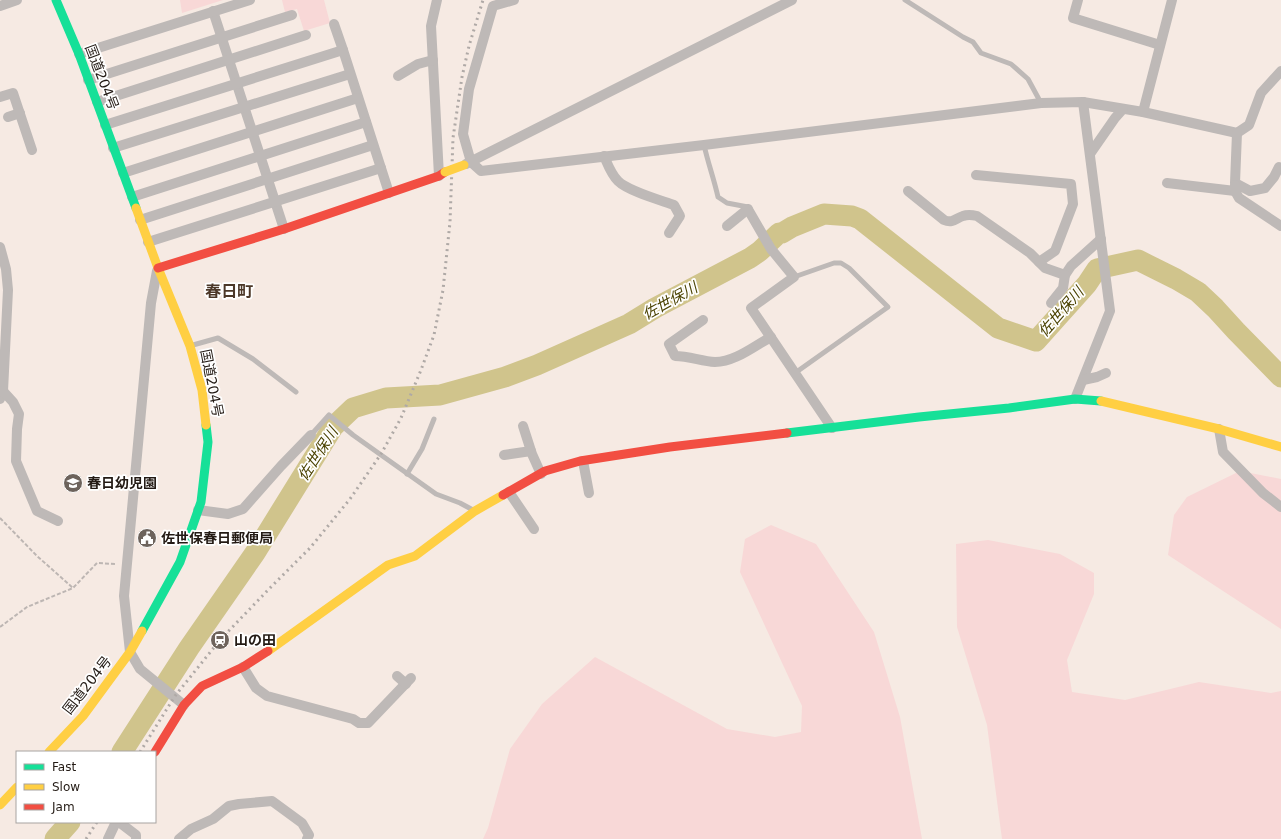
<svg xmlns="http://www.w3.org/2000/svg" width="1281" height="839" viewBox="0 0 1281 839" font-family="'DejaVu Sans','Noto Sans JP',sans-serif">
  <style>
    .green { fill: #f8d8d7 }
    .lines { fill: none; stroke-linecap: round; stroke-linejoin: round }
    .river { stroke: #d0c48c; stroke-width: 21 }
    .path { stroke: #bdb6b3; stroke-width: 2; stroke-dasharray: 4 2; stroke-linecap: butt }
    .lane { stroke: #beb9b7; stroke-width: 5 }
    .street { stroke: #beb9b7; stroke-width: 10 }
    .fast { stroke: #16e098; stroke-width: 9 }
    .slow { stroke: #ffcf43; stroke-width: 9 }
    .jam { stroke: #f24e42; stroke-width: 9 }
    .rail { stroke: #afa9a6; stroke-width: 3; stroke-dasharray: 2 4; stroke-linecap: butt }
    .slow-bridge { stroke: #ffcf43; stroke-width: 9 }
    .labels { text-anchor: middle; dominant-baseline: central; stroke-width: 3.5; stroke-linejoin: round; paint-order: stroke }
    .street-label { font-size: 14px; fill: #231a14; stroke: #fff }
    .poi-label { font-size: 14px; font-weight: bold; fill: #231a14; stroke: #fff; text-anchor: start }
    .water-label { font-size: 15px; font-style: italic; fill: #4c4404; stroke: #fff }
    .quarter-label { font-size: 16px; font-weight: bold; fill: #4c3829; stroke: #fff }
  </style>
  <rect width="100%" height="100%" fill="#f6eae3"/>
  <!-- green -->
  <g class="green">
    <polygon points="180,0 223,0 182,13"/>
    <polygon points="282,0 324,0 330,23 304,31 297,9 285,12"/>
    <polygon points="1240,471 1281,479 1281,629 1168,555 1174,515 1187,497"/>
    <polygon points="771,525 816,544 874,632 900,717 922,839 483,839 488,828 510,749 542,704 595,657 727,729 775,737 801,732 802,706 740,572 745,539"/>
    <polygon points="988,540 1060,554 1094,573 1094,594 1067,660 1072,692 1125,700 1199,682 1271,693 1281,691 1281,839 1002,839 987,725 957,627 956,544"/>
  </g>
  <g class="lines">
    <!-- river -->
    <g class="river">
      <polyline points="122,752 189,648 255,553 333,427 353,408 386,398 440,395 505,377 537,365 629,324 655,308 750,258 760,251 779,233 782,233 792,227 824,214 852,216 860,219 998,328 1036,341 1087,284 1097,269 1138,260 1176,279 1198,292 1215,308 1236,331 1281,377"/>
      <polyline points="55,839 70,822"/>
    </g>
    <!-- path -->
    <g class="path">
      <polyline points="0,518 37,556 73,588"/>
      <polyline points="0,627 27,607 73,588 97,563 116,564"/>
    </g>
    <!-- lane -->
    <g class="lane">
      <polyline points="905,0 963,37 973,42 981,53 1011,64 1028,79 1041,103"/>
      <path d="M704 145C708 163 714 179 718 197L727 203 748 207V208"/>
      <polyline points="794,277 834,263 841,263 849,268 888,307 795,373"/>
      <polyline points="193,345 218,338 253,359 296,392"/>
      <polyline points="311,435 329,415 353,435 436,494 460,503 473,510"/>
      <polyline points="407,474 422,449 434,419"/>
    </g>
    <!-- street -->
    <g class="street">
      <polyline points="437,0 431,26 439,176"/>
      <polyline points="514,0 493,6 469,89 463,134 471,162 481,171 704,145 1041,103 1083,102 1110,311 1075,399"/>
      <polyline points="1078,0 1073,18 1160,45"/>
      <polyline points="0,6 17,0"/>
      <polyline points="213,11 284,229"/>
      <polyline points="334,24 343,50"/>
      <polyline points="79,54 250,0"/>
      <polyline points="398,76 418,64 433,60"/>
      <polyline points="88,80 292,15"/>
      <polyline points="0,97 13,93 32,150"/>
      <polyline points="97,102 306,35"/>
      <polyline points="1083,102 1143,112 1237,133 1249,125 1261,93 1281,71"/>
      <polyline points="1143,112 1172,0"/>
      <polyline points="8,117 20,113"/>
      <polyline points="105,125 343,50 389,193"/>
      <polyline points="1237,133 1235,183 1250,191 1265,188 1274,177 1279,167"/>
      <polyline points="113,148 350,74"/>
      <polyline points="1090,154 1115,118 1123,109"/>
      <path d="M604 156C608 165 611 174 618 181 628 191 660 200 674 205L680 216 669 233"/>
      <polyline points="466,164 792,0"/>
      <polyline points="123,173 358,98"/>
      <polyline points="976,175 1071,184 1073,204 1055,251 1039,262"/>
      <polyline points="1167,183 1235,191"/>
      <polyline points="1235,185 1235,191 1239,198 1281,226"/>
      <path d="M908 191 944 220C953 224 956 218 963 216 968 214 973 215 977 216L1030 253 1045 268 1065 275 1071 266 1101 239"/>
      <polyline points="132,197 366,122"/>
      <polyline points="749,211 771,249 794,277 751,308 832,428"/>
      <polyline points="140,220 373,145"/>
      <polyline points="727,226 748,209"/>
      <polyline points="148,242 381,168"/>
      <polyline points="0,247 6,269 8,290 3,391 0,399"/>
      <polyline points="157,271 151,303 124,596 130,652 140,669 184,705"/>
      <polyline points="1051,303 1063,288 1065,275"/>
      <path d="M703 320 669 344 675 356C689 356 701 361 715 362 735 362 754 346 771 337"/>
      <polyline points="1083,380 1097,377 1106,373"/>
      <polyline points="3,391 13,402 19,414 17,429 16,461 37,511 58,521"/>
      <polyline points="523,426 532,454 541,474"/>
      <polyline points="1219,429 1223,452 1263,493 1281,507"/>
      <polyline points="504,455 531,451"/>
      <polyline points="583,461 589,493"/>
      <polyline points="509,492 534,529"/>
      <polyline points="198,510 228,514 243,509 281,466 311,435"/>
      <polyline points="243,667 256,688 267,696 353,719 359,723 368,723 411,678"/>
      <polyline points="397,676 406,684"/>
      <polyline points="119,822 136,835 136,839"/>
      <polyline points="108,839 116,822"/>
      <polyline points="179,839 191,829 213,819 229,806 239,804 272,801 302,823 309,835 307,839"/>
    </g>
    <!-- fast -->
    <g class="fast">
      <polyline points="56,0 79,54 136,208"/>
      <polyline points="787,433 919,417 1009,408 1075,399 1101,401"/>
      <polyline points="142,631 180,562 201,502 208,442 206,425"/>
    </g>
    <!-- slow -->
    <g class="slow">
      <polyline points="136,208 158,268 190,346 202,390 206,425"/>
      <polyline points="1101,401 1219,429 1281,447"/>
      <polyline points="268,651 388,565 415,556 475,511 503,495"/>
      <polyline points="49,752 83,716 130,652 142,631"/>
      <polyline points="0,805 17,787"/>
    </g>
    <!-- jam -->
    <g class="jam">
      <polyline points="158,268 284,229 439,176 445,172"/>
      <polyline points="503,495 545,471 580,461 670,447 787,433"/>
      <polyline points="155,752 184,705 202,686 243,667 268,651"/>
    </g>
    <!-- rail -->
    <g class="rail">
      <polyline points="140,752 175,696 220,640 268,590 310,548 350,499 381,454 401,418 421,370 434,335 443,290 450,222 453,138 462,77 469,46 483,0"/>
      <polyline points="86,839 97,822"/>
    </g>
    <!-- slow-bridge -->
    <polyline class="slow-bridge" points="445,172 464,165"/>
  </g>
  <!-- icons -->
  <defs>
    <symbol id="school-disc" viewBox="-11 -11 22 22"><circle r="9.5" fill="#6d635c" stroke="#fff"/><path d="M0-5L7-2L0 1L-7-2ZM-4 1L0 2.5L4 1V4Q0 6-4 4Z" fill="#fff"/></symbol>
    <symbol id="civic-disc" viewBox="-11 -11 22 22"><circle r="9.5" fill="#6d635c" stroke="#fff"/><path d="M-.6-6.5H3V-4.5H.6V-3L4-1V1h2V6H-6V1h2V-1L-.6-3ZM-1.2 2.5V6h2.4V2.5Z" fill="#fff"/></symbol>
    <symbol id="station-disc" viewBox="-11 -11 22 22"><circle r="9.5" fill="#6d635c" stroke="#fff"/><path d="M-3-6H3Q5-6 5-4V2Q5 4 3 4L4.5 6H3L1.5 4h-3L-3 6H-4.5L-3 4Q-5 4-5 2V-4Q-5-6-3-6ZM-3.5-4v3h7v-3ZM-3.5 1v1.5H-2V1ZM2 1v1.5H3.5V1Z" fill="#fff"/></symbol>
  </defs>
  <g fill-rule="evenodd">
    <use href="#school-disc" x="62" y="472" width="22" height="22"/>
    <use href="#civic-disc" x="136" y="527" width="22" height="22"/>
    <use href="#station-disc" x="209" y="629" width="22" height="22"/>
  </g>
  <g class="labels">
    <!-- street labels -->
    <g class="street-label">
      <text transform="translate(102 77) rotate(69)">国道204号</text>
      <text transform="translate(212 383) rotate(79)">国道204号</text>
      <text transform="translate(87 685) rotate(-52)">国道204号</text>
    </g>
    <!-- poi labels -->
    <g class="poi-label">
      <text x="87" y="483">春日幼児園</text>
      <text x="161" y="538">佐世保春日郵便局</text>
      <text x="234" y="640">山の田</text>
    </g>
    <!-- water labels -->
    <g class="water-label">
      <text transform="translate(670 301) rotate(-29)">佐世保川</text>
      <text transform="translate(1061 312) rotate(-49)">佐世保川</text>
      <text transform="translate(318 454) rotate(-57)">佐世保川</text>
    </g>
    <!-- quarter labels -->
    <g class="quarter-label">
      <text x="229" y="291">春日町</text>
    </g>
  </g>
  <!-- legend -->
  <rect x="16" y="751" width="140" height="72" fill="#ffffff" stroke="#a7a3a1"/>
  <rect x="24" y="764" width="20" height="6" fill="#16e098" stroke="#a7a3a1"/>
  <text x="52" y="771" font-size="12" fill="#231a14">Fast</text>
  <rect x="24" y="784" width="20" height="6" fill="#ffcf43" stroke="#a7a3a1"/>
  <text x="52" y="791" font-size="12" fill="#231a14">Slow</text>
  <rect x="24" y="804" width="20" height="6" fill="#f24e42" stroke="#a7a3a1"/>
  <text x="52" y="811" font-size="12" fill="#231a14">Jam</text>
</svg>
